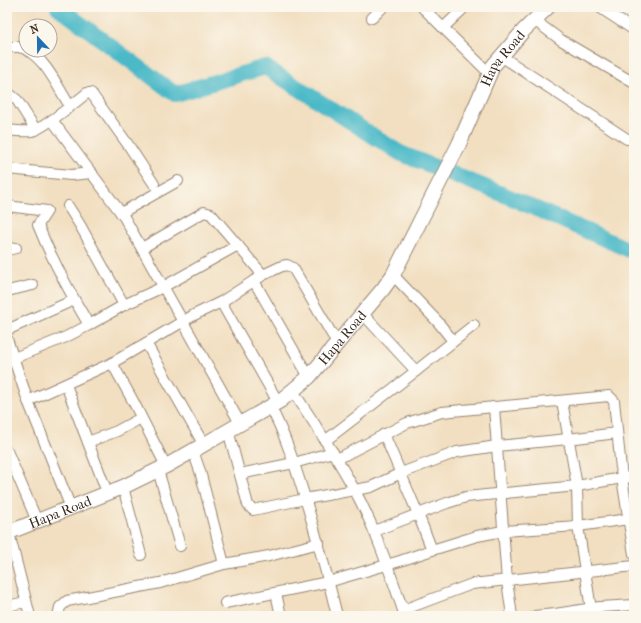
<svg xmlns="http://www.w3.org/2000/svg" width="641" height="623" viewBox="0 0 641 623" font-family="'IM FELL French Canon',serif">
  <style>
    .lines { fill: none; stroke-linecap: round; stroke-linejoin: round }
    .river { stroke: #4cb9c8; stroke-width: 16 }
    .street-casing { stroke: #968470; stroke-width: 12 }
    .secondary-casing { stroke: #968470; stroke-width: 16 }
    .street { stroke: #fff; stroke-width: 10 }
    .secondary { stroke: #fff; stroke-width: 14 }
    .labels { text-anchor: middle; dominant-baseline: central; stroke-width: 4; stroke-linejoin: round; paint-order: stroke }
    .street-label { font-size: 14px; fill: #3b2a1e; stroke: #fbf7ec }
  </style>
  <rect width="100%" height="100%" fill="#fbf7ec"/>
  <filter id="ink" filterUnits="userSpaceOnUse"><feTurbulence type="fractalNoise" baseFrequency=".025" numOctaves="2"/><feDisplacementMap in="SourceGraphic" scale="8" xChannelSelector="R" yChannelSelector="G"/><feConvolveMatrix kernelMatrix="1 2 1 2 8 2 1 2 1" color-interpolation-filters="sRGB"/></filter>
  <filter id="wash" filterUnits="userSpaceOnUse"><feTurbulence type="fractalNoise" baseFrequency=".012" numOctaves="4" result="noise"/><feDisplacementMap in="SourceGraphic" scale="16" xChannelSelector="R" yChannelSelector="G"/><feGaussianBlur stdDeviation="0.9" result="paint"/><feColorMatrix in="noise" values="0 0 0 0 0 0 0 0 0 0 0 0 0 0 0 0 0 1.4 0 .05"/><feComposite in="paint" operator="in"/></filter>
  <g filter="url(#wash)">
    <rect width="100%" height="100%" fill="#f2dfc1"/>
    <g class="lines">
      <!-- river -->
      <polyline class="river" points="58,7 175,94 265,67 400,153 507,196 634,252"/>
    </g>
  </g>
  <g filter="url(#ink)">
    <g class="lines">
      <defs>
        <g id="street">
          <polyline points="422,7 489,73"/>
          <polyline points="599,7 634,30"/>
          <polyline points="372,18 383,7"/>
          <polyline points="534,20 561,40 634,83"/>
          <polyline points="443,28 465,7"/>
          <polyline points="7,47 18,47 26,49"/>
          <path d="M27 50C47 61 58 88 70 106"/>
          <path d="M501 56C543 84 585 111 627 139H634"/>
          <polyline points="7,92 17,100 36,130"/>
          <polyline points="52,120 124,217 240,423"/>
          <path d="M7 130C15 131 24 132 32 131 43 129 77 101 87 93H91L129 146 154 184"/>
          <polyline points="7,169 71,175 92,173"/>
          <path d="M7 206 47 211 38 225C52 260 70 293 89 325"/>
          <polyline points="68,206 80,225 124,305"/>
          <polyline points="121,213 178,181"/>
          <polyline points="142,248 204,212 211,214 263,275"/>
          <polyline points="7,250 16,248"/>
          <polyline points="393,275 438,322 453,341"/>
          <polyline points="254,281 309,377"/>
          <polyline points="7,291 33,285"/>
          <polyline points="221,302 278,402"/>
          <polyline points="362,313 416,371"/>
          <polyline points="7,330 74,300"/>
          <polyline points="7,339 28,401 71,508"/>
          <polyline points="146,343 204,445"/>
          <polyline points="14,358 66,337 89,325 124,305 163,287 238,245"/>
          <polyline points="112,363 133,401 166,466"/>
          <polyline points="66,385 107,492"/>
          <path d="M293 391C314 423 336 455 354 489 376 529 390 573 405 616"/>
          <polyline points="28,401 112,363 194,315 221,302 263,275 282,266 287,265 293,268 337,343"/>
          <polyline points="562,401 577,486 578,526 591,609"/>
          <path d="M270 406C286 436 296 469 306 501 317 539 328 577 337 616"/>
          <polyline points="494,407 507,581 512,616"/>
          <polyline points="228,430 248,505 253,510 305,499 371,487 401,473 457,452 497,446 568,439 617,433"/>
          <polyline points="384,434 418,514 432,550"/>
          <polyline points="325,441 416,371 474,325"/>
          <polyline points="88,442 117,431 141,418"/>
          <polyline points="7,451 37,521"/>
          <polyline points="193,451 200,471 224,564"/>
          <polyline points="337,459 407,423 442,412 609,396 614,401 622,478 634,554"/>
          <polyline points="158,470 180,546"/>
          <polyline points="240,474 294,463 333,452"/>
          <polyline points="123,487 141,555"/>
          <polyline points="374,531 447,503 466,497 577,486 622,478 634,477"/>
          <polyline points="9,533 30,616"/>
          <polyline points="276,593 281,616"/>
          <polyline points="225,603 328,582 400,561 432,550 477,536 503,531 578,526 629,519"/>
          <polyline points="7,606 26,602"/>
          <polyline points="403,610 472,584 634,566"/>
          <polyline points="58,616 60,607 67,601 160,583 224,564 269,556 319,543"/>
          <polyline points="535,616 555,614 600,607 634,605"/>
        </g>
        <g id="secondary">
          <path id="s1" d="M7 533 123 487 168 465 280 401 309 377 383 289 393 275 459 144 493 66 524 30 548 7"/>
        </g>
      </defs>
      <!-- street casing -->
      <use href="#street" class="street-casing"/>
      <!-- secondary casing -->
      <use href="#secondary" class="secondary-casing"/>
      <!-- street -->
      <use href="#street" class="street"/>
      <!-- secondary -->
      <use href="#secondary" class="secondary"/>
    </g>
  </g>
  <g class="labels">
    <!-- street labels -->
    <g class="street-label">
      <text stroke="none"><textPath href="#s1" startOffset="717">Hapa Road</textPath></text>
      <text stroke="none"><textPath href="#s1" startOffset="393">Hapa Road</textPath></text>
      <text stroke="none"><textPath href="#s1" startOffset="57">Hapa Road</textPath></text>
    </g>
  </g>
  <!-- margin -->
  <rect width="641" height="623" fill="none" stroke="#fbf7ec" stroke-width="24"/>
  <!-- north arrow -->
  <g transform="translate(38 38) rotate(338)"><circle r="19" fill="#fbf7ec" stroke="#aea59a"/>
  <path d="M0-3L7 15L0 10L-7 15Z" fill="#1f6fb2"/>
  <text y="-6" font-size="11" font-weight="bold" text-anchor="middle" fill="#3b2a1e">N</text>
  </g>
</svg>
